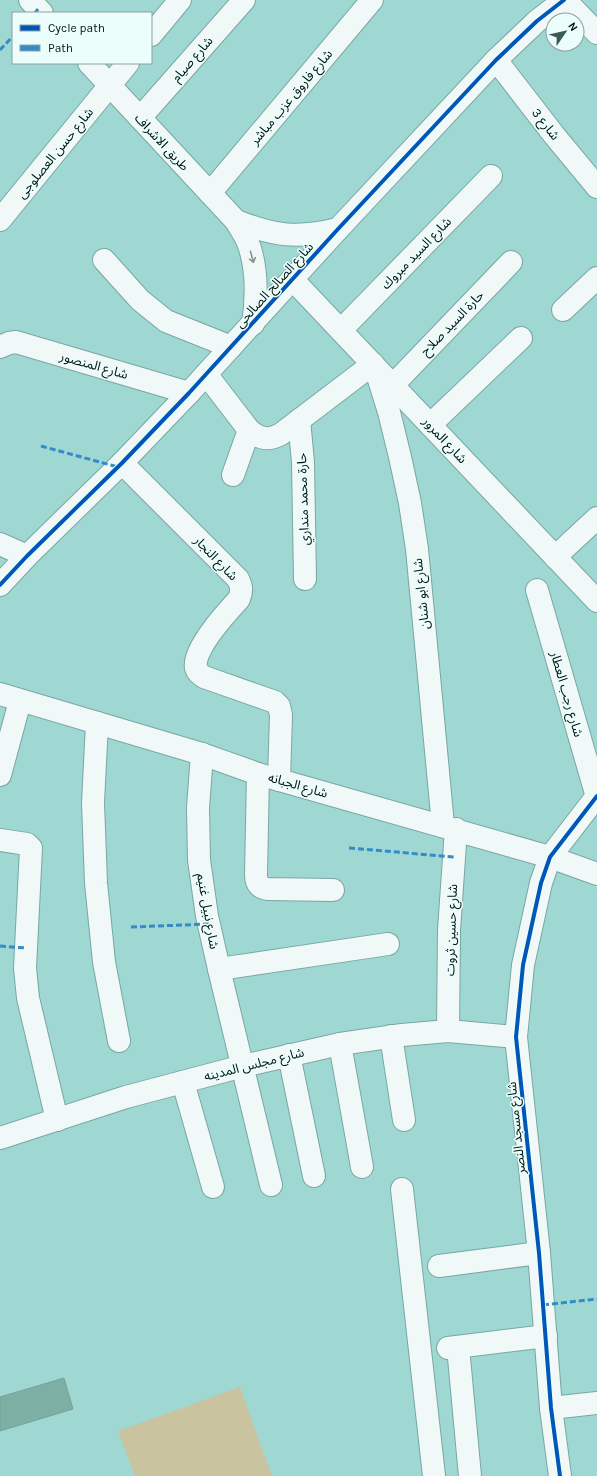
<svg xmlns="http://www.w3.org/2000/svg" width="597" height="1476" viewBox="0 0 597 1476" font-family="Karla,'Noto Sans Arabic',sans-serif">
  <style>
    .green { fill: #c9c49f }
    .building { fill: #7dafa5; stroke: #77a29a }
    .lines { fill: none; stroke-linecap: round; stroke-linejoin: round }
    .minor-casing { stroke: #79a7a3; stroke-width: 24 }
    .minor { stroke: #f1f9f8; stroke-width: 22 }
    .quiet { stroke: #338cc8; stroke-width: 3; stroke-dasharray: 6 3; stroke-linecap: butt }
    .cycleway-casing { stroke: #ecfefc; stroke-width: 6 }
    .cycleway { stroke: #0057b8; stroke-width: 4 }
    .oneway { stroke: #859392 }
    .labels { text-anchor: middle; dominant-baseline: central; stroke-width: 3; stroke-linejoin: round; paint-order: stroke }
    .street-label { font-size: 13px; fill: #021615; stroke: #ecfefc }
  </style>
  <rect width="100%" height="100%" fill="#9fd7d2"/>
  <!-- green -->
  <polygon class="green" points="240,1387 272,1476 135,1476 118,1431"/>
  <!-- building -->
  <polygon class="building" points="64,1378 73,1409 0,1431 0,1397"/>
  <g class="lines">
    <defs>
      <g id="minor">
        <polyline points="30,0 42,13"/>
        <polyline points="565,0 597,33"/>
        <polyline points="151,35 180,0"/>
        <polyline points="496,60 554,135 597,187"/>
        <path d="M89 63 236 221C240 228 244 234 247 240 258 267 257 297 253 324"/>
        <polyline points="140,118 244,0"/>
        <polyline points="210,193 372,0"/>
        <polyline points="0,220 128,63"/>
        <path d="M236 221C275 236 298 239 338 229"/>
        <polyline points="104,260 140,300 166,321 231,347"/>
        <polyline points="293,280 597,601"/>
        <polyline points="563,310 597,278"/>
        <polyline points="341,330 491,176"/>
        <polyline points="0,347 9,343 16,342 189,393"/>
        <polyline points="375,367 389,412 400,457 410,503 417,549 443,825"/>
        <path d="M206 374 249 430C260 439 268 441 281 434L373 364"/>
        <polyline points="393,385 511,262"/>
        <polyline points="299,420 303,462 305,579"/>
        <polyline points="430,425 521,338"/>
        <path d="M122 463 238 579C242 587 242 591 239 599 227 612 192 650 196 668 197 672 200 674 204 677L275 702 279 706 281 715 279 780"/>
        <polyline points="233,475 249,430"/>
        <polyline points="0,544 27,556"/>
        <polyline points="555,557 597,518"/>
        <polyline points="0,585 27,556 122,463 189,393 338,229 496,60 537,21 564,0"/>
        <polyline points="537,590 597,797"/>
        <polyline points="0,694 202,754 258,774 550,857 597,874"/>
        <polyline points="97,723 93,803 96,883 104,962 119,1041"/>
        <polyline points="202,754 198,808 199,860 207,916 219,969 271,1185"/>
        <path d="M258 774 256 875C256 884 260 888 268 889L333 890"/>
        <polyline points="0,775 20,701"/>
        <polyline points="0,840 27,844 31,848 25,968 28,998 57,1120"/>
        <polyline points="219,969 388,944"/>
        <polyline points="448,1031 449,930 456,829"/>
        <polyline points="391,1036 404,1120"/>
        <polyline points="340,1044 362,1167"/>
        <polyline points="289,1055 314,1176"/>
        <polyline points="183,1082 213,1187"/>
        <polyline points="0,1138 126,1097 243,1066 340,1044 402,1035 448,1031 516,1037"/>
        <polyline points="402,1189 434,1476"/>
        <polyline points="439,1266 539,1253"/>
        <polyline points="458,1347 470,1476"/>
        <polyline points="448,1348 546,1336"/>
        <polyline points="551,1408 597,1403"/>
        <polyline points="560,1476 551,1408 539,1253 516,1037 523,965 541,883 550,857 597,796"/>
      </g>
    </defs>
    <!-- minor casing -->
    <use href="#minor" class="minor-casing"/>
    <!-- minor -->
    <use href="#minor" class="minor"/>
    <!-- quiet -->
    <g class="quiet">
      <polyline points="35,13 38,9"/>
      <polyline points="0,50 13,36"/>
      <polyline points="41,446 118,467"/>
      <polyline points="349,848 454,857"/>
      <polyline points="131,927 209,924"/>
      <polyline points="0,946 26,948"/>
      <polyline points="543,1305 597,1299"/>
    </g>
    <defs>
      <g id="cycleway">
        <polyline points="0,585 27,556 122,463 189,393 338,229 496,60 537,21 564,0"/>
        <polyline points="560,1476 551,1408 539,1253 516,1037 523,965 541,883 550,857 597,796"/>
      </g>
    </defs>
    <!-- cycleway casing -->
    <use href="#cycleway" class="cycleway-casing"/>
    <!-- cycleway -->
    <use href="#cycleway" class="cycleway"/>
  </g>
  <!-- one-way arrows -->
  <defs><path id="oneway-shaft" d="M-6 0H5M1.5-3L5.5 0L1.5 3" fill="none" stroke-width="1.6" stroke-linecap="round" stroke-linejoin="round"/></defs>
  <use class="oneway" href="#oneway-shaft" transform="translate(252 257) rotate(75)"/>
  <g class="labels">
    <!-- street labels -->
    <g class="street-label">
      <text transform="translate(192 59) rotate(-49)">شارع صيام</text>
      <text transform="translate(291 97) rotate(-50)">شارع فاروق عزب مباشر</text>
      <text transform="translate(546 124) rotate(52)">شارع 3</text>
      <text transform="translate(162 142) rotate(47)">طريق الاشراف</text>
      <text transform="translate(55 153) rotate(-51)">شارع حسن العصلوجى</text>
      <text transform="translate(416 253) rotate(-46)">شارع السيد مبروك</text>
      <text transform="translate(274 285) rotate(-48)">شارع الصالح الصالحى</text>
      <text transform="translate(452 323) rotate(-46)">حارة السيد صلاح</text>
      <text transform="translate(94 365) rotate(16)">شارع المنصور</text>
      <text transform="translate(445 440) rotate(47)">شارع المرور</text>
      <text transform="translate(303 499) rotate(-92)">حارة محمد منداري</text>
      <text transform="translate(216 558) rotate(46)">شارع النجار</text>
      <text transform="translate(421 594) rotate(-96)">شارع ابو شنان</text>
      <text transform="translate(567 694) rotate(74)">شارع رجب العطار</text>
      <text transform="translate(298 785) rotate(16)">شارع الجبانه</text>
      <text transform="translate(208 911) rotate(80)">شارع نبيل غنيم</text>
      <text transform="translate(451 930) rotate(-88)">شارع حسين ثروت</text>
      <text transform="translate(254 1064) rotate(-14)">شارع مجلس المدينه</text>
      <text transform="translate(516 1128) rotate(-96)">شارع مسجد النصر</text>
    </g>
  </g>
  <!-- legend -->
  <rect x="12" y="12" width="140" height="52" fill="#ecfefc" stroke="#8ea1a0"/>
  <rect x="20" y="25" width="20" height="6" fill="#0057b8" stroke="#8ea1a0"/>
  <text x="48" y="32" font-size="12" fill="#021615">Cycle path</text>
  <rect x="20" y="45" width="20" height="6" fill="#338cc8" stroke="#8ea1a0"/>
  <text x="48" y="52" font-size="12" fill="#021615">Path</text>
  <!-- north arrow -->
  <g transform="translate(565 32) rotate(56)"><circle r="19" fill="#ecfefc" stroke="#8ea1a0"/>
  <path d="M0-3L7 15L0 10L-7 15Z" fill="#395a57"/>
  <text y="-6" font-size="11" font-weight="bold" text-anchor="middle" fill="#021615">N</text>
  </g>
</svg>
